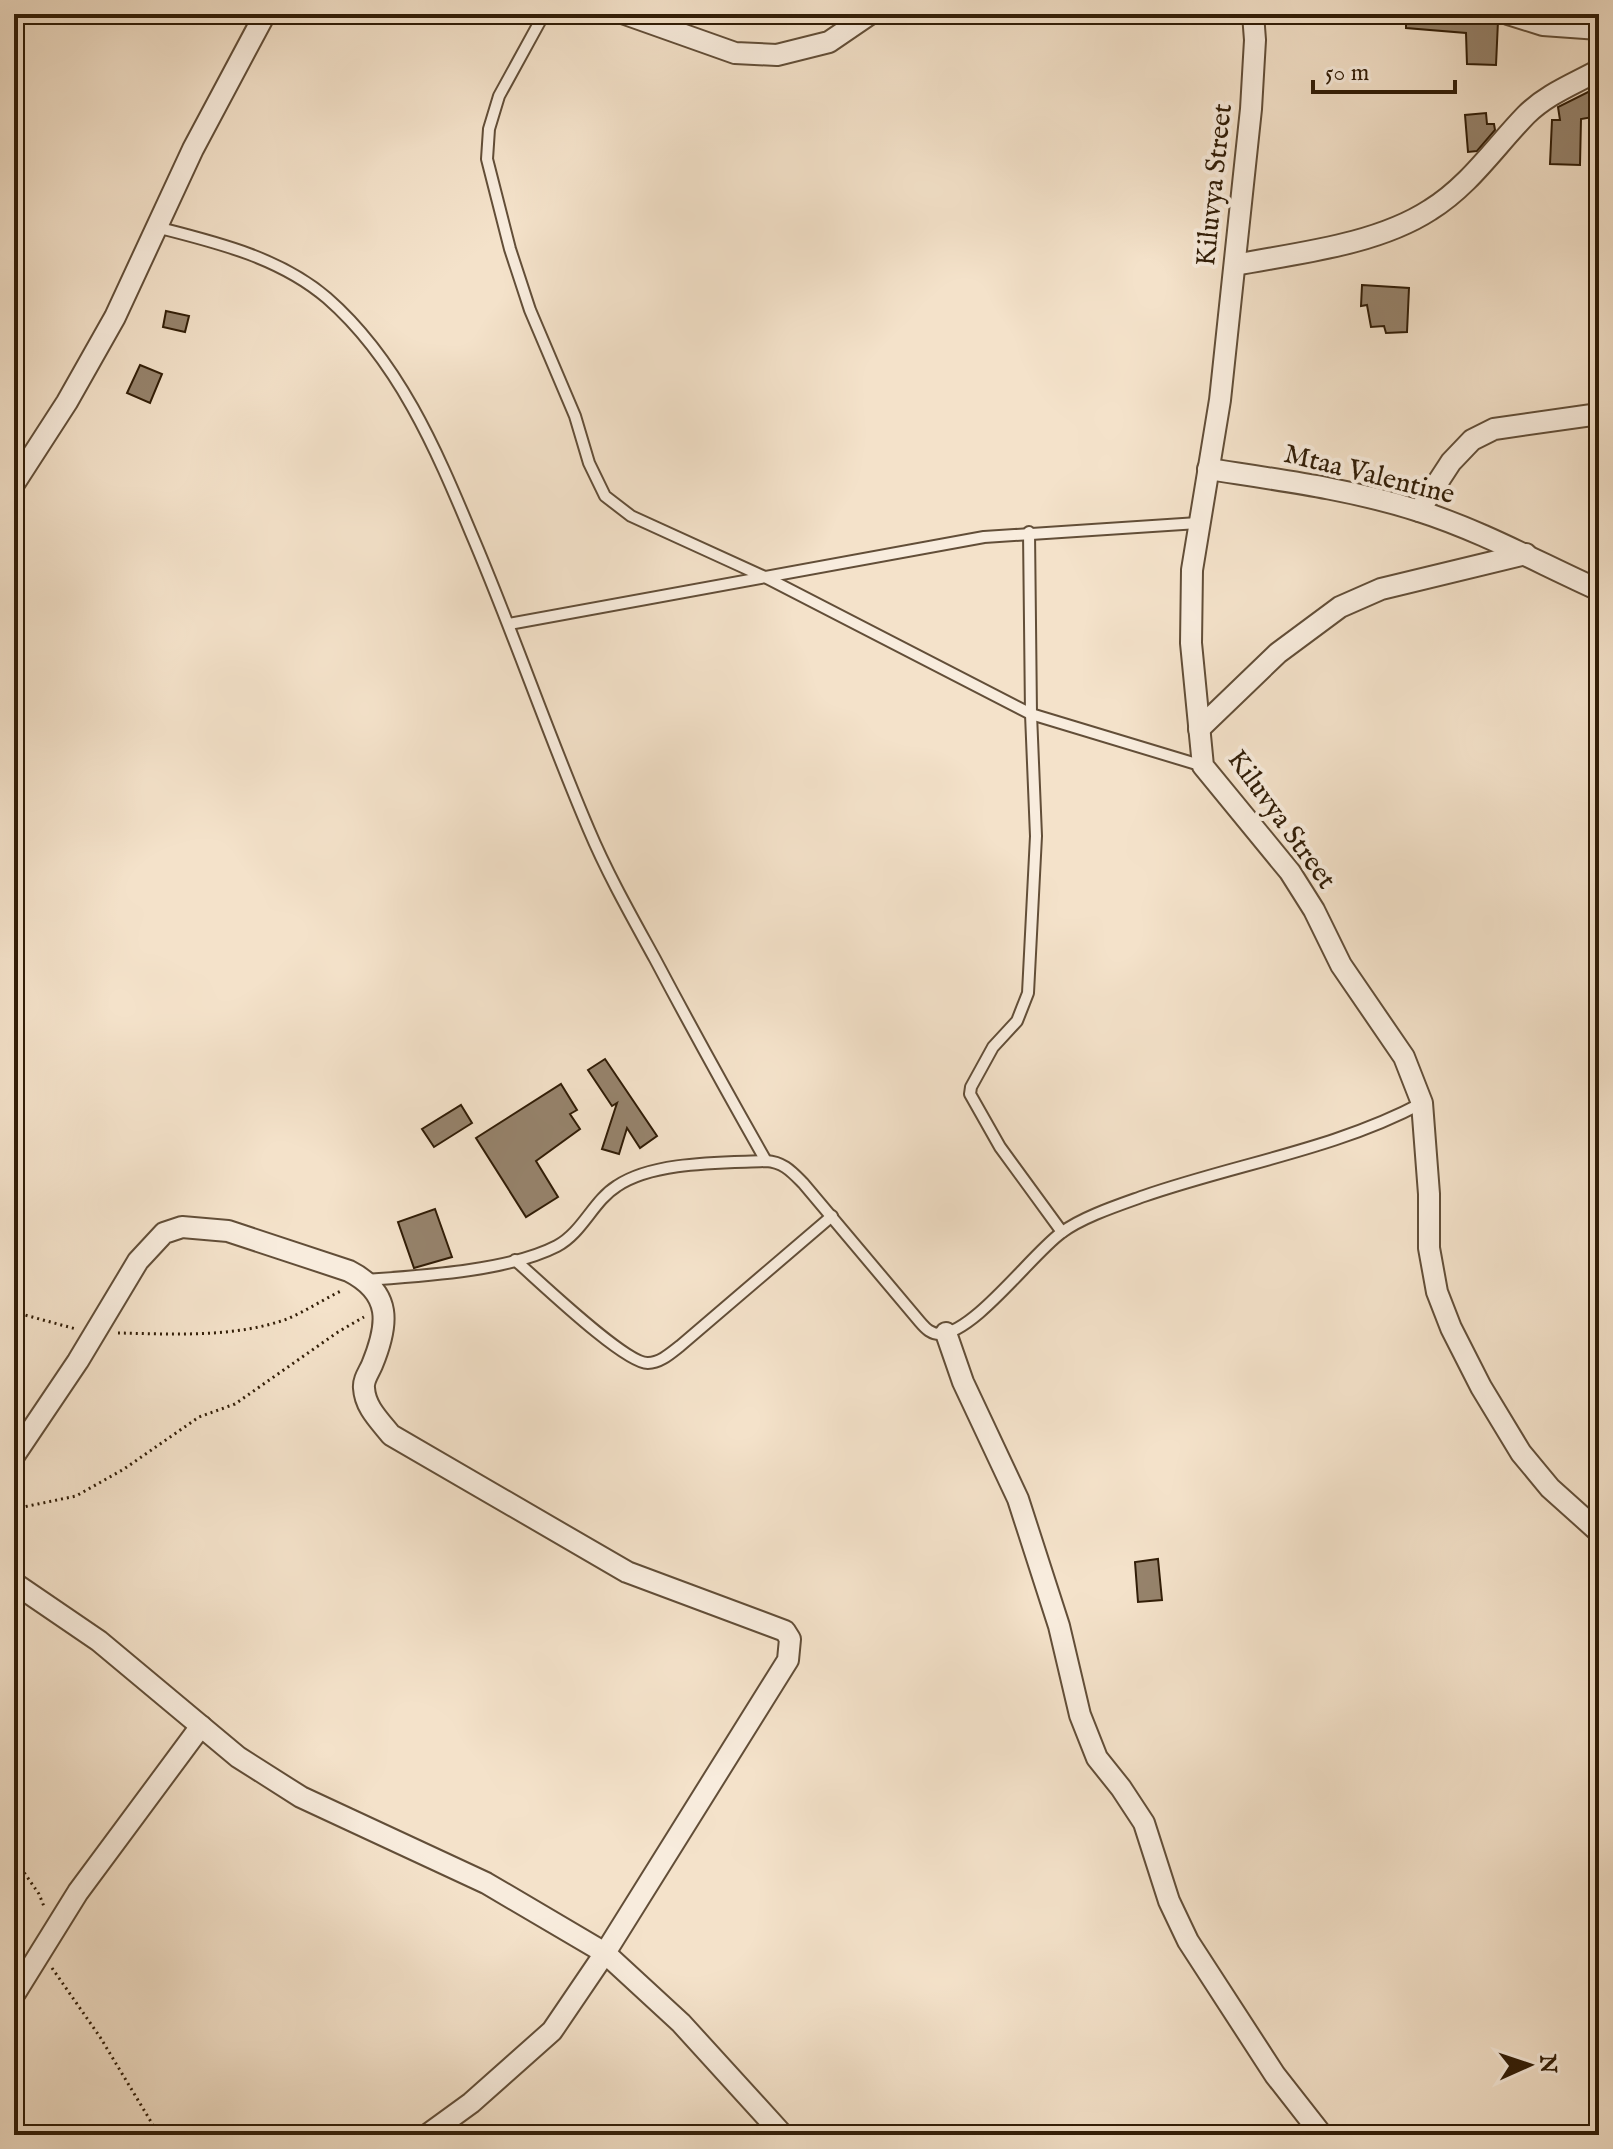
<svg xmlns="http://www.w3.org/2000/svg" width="1613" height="2149" viewBox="0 0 1613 2149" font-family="'IM FELL English',serif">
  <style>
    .building { fill: #96836c; stroke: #311d07; stroke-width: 2 }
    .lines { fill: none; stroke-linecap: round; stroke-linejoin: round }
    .service-casing { stroke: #624e38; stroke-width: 14 }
    .minor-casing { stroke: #624e38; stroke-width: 24 }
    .path { stroke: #311d07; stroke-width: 3; stroke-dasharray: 2 4; stroke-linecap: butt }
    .service { stroke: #f8ecdd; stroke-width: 10 }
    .minor { stroke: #f8ecdd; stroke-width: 20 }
    .labels { text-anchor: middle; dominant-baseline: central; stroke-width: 8; stroke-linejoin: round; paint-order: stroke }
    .street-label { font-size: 28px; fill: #311d07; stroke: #f8ecdd }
  </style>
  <rect width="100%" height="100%" fill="#f4e2ca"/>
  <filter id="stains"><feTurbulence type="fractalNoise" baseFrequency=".0025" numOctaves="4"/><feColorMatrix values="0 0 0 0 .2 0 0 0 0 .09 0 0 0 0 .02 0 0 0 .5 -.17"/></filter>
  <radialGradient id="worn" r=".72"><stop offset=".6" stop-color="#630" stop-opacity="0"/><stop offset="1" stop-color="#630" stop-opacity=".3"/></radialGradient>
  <!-- building -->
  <g class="building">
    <polygon points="1406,14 1495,15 1498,21 1496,65 1467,64 1466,33 1406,28"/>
    <polygon points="1590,91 1593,117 1581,119 1580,165 1550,164 1552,120 1560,120 1558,107"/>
    <polygon points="1486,113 1487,124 1494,124 1495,130 1477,151 1468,152 1465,115"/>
    <polygon points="1362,285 1409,288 1407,332 1386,333 1384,326 1371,327 1367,305 1361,306"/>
    <polygon points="166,311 189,316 185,332 163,327"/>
    <polygon points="140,365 162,374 150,403 127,393"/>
    <polygon points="605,1059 657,1136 640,1148 627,1128 619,1154 602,1149 617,1103 612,1106 588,1070"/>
    <polygon points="561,1084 577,1110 570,1114 580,1129 536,1161 558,1197 526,1217 476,1138"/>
    <polygon points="461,1105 472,1123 434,1147 422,1129"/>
    <polygon points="435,1209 452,1257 414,1268 398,1222"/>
    <polygon points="1158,1559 1162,1600 1138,1602 1135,1562"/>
  </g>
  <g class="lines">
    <defs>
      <g id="service">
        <polyline points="544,14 499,96 489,129 487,159 510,249 530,310 575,416 589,463 605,496 631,516 767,578 1031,714 1203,766"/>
        <path d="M156 227C215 242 279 257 327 298 398 360 436 449 471 533 513 631 547 732 589 830 608 875 632 917 655 959 691 1027 728 1094 766 1161"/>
        <polyline points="1029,532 1031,714 1036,836 1028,993 1017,1021 993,1047 971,1087 970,1094 1000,1147 1062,1232"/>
        <polyline points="509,624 984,537 1198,523"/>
        <path d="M515 1260C537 1279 625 1364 648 1363 660 1363 671 1353 680 1346L832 1216"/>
        <path d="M366 1280C421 1276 509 1271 557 1246 583 1232 593 1201 617 1186 654 1161 722 1163 766 1161 783 1162 791 1171 803 1183L920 1322C926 1329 931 1334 940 1334 974 1333 1032 1254 1061 1233 1082 1217 1119 1205 1144 1196 1236 1164 1336 1149 1422 1103"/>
      </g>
      <g id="minor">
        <polyline points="625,14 735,53 777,55 829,42 870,14"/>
        <polyline points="1253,14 1255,40 1251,109 1220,400 1192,570 1191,643 1203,766 1290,872 1314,910 1341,965 1404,1057 1422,1103 1429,1194 1429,1248 1437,1292 1451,1328 1481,1387 1521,1453 1550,1488 1599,1532"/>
        <polyline points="1508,14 1543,25 1599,29"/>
        <path d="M1235 265C1297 253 1376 245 1430 210 1469 186 1494 148 1526 115 1547 94 1574 84 1599 70"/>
        <path d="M1208 469C1279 480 1351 489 1419 511 1482 531 1539 563 1599 590"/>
        <polyline points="14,484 67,402 115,317 193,149 265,14"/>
        <polyline points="1419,511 1451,462 1472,440 1494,429 1599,414"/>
        <polyline points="1199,729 1278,653 1340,607 1381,589 1526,554"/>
        <polyline points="946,1333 963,1382 1018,1499 1059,1626 1080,1715 1097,1758 1121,1788 1144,1823 1169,1901 1188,1941 1275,2075 1322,2135"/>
        <path d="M14 1456 78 1361 138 1261 164 1233 182 1227 228 1231 349 1271C392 1293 389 1324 372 1365 369 1372 363 1380 364 1388 365 1407 379 1420 391 1435L627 1572 785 1631 790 1639 788 1660 605 1953 552 2031 471 2103 427 2135"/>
        <polyline points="14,1583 99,1641 238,1757 301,1797 486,1883 605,1953 681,2023 783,2135"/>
        <polyline points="14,1995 78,1892 201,1726"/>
      </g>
    </defs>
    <!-- service casing -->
    <use href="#service" class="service-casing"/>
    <!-- minor casing -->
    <use href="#minor" class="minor-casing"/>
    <!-- path -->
    <g class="path">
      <polyline points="14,1312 76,1329"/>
      <path d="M118 1333C173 1334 234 1338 287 1319 306 1311 324 1299 343 1290"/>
      <polyline points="14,1509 76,1496 124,1469 199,1417 235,1404 338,1332 364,1317"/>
      <polyline points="14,1858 39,1894 45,1909"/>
      <polyline points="52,1968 100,2037 159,2135"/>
    </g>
    <!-- service -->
    <use href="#service" class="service"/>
    <!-- minor -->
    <use href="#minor" class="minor"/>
  </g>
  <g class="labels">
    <!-- street labels -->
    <g class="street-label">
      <text transform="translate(1215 185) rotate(-84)">Kiluvya Street</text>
      <text transform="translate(1369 475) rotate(14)">Mtaa Valentine</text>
      <text transform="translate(1281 820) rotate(54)">Kiluvya Street</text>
    </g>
  </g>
  <!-- margin -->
  <rect width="1613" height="2149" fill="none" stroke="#f4e2ca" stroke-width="48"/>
  <rect x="16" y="16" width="1581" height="2117" fill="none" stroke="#311d07" stroke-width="4"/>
  <rect x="24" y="24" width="1565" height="2101" fill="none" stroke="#311d07" stroke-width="2"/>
  <!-- north arrow -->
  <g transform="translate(1529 2065) rotate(87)" stroke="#f8ecdd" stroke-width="6" paint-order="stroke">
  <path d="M0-6L14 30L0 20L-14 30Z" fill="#311d07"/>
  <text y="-12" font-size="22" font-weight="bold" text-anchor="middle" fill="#311d07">N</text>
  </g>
  <!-- scale -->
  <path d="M1313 80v12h142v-12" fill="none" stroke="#311d07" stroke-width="4"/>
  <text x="1325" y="80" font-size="24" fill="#311d07" stroke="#f8ecdd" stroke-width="6" paint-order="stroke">50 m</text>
  <rect width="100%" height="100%" filter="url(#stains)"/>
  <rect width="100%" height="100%" fill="url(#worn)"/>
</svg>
